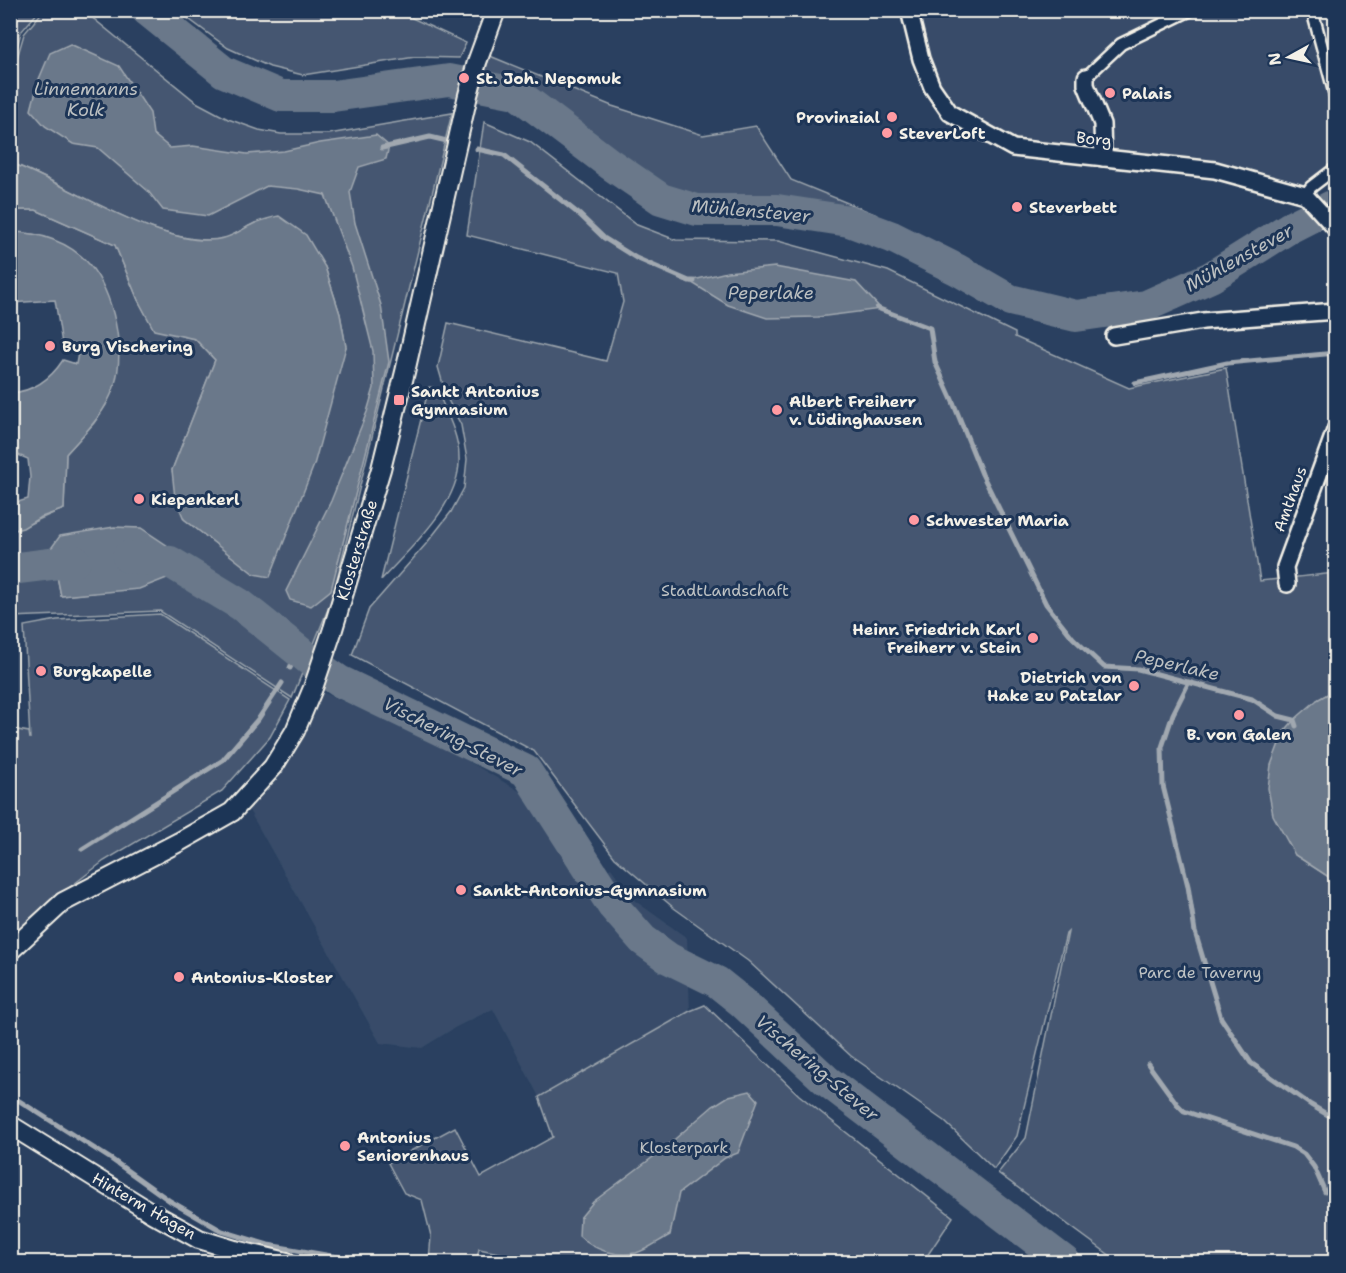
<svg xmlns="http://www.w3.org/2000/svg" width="1346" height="1273" viewBox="0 0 1346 1273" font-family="'Shantell Sans',sans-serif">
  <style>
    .built { fill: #374c69 }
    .green { fill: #445771; stroke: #9ca4ac; stroke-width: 1.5; fill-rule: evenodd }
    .water { fill: #6a788a; stroke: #a1a8b0; stroke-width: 1.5 }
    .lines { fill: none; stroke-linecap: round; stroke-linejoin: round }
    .stream { stroke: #a1a8b0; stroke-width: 5 }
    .river { stroke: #6a788a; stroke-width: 32 }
    .pedestrian-casing { stroke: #f4f1e8; stroke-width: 15 }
    .minor-casing { stroke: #f4f1e8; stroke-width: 20 }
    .tertiary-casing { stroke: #f4f1e8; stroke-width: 22 }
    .pedestrian { stroke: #1d3557; stroke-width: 10 }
    .minor { stroke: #1d3557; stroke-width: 15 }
    .tertiary { stroke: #1d3557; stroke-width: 18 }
    .poi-dot { fill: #ff9aa2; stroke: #1d3557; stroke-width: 2 }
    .labels { text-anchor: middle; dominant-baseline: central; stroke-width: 6; stroke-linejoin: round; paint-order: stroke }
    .poi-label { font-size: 16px; font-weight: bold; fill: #f4f1e8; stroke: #1d3557; text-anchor: start }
    .street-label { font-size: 16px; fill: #f4f1e8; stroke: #1d3557 }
    .park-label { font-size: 16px; fill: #bfc3c4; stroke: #1d3557 }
    .water-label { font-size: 18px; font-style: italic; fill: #bdc1c2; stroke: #1d3557 }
  </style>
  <rect width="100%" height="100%" fill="#2a4060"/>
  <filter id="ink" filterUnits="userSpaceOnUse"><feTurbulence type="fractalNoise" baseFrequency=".0167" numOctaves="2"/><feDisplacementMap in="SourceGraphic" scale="12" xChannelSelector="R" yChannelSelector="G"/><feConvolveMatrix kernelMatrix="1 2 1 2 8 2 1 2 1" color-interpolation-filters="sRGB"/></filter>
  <g filter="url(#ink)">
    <!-- built -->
    <g class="built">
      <polygon points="913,11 1335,11 1335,155 1304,194 1216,169 1015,145 952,109 922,52"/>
      <polygon points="322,692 432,740 521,792 590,881 611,868 634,900 687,938 690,1011 539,1097 493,1009 456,1027 422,1048 380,1043 246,805 264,791 292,752"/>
    </g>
    <!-- green -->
    <g class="green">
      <polygon points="11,10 39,11 21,32 11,72"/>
      <path d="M43 11H84L196 102 228 119 259 130 281 134H329L452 113 332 599 292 698 160 611 11 617V531C28 526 46 515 64 509L66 454 94 423 106 405 39 235 11 232V210H36L115 245 138 300 154 329 195 339 215 360 172 470 184 519 216 544 346 347 340 314 325 267 255 223C245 228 233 237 222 239 158 249 72 185 11 163L10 82 24 34ZM30 554H47L92 593 61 596 56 571 33 575Z"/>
      <polygon points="178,11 397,11 466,43 459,58 415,57 303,75 270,67 228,48"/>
      <polygon points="490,56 612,106 703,135 756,126 791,180 877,215 805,201 704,202 663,189 519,82 484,73"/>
      <polygon points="484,122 530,142 637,225 676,240 778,241 888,271 1015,333 1015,337 1129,388 1226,368 1260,581 1335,573 1335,690 1317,700 1295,855 1335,881 1335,1262 1119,1262 998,1173 1026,1138 1068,932 1066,934 1017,1136 994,1169 944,1121 851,1056 748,961 674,908 615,858 534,751 352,655 369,609 426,544 451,512 464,488 467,459 461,425 447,398 438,367 448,323 606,361 623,302 618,273 467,235"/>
      <path d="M429 387 436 388C445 410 459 434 459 458 461 504 410 548 381 580Z"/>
      <polygon points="160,614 290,700 270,737 222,791 104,861 40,910 11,941 11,926 15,908 10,905 10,709 12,729 29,732 30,739 24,626 57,620"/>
      <polygon points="705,1005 799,1095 953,1217 923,1262 543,1262 479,1249 476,1262 429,1262 431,1236 422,1200 404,1193 388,1163 455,1127 481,1177 553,1137 539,1097 690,1011"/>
    </g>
    <!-- water -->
    <g class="water">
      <polygon points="70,44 119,66 150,113 153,134 170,148 193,146 247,154 284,151 320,143 376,135 389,146 386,159 359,167 350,192 355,223 381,305 389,362 331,590 311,606 290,600 286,591 331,501 367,412 374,388 373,351 352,267 325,195 298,189 267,186 208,216 163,210 148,191 98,148 73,144 45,126 31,110 39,79 50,53"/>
      <path d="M11 163C66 183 168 253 224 238 234 236 244 228 253 224 261 220 270 218 279 216L306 235 325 267 340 314 346 347 314 465 270 577 254 574 184 519 175 498 172 470 215 360 195 339 154 330 138 300 115 245 36 210H11Z"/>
      <path d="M10 232C39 232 70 242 89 264 114 294 126 350 114 387 105 414 84 434 66 454L64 509 39 518 23 528 11 531V504L28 499 30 477 28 459 11 452V393C34 391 50 380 63 360L76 364 79 348 62 344 55 300 11 303Z"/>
      <polygon points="775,267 856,282 881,309 818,317 767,318 728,305 689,281 727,272"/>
      <polygon points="114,527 141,528 168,546 172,576 139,589 61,596 56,571 33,575 30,554 47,554 60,536"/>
      <polygon points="1335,690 1335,881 1295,855 1273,815 1268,788 1271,765 1283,733 1294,720 1317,700"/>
      <path d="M750 1091 758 1100 738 1153 725 1158 679 1193 670 1235C660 1240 647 1250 636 1253 615 1257 594 1250 579 1236L580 1218 593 1202 661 1151 713 1106 729 1096Z"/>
    </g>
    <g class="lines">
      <!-- stream -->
      <g class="stream">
        <polyline points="382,148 430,137 447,141"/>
        <polyline points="477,149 504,155 580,215 604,238 636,258 689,281 694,281"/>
        <polyline points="877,308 930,328 935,362 953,402 982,474 1046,604 1073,638 1104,667 1138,669 1252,699 1278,716 1294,720 1296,726"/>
        <polyline points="1135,383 1227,363 1336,353"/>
        <polyline points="290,668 297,651"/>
        <polyline points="1189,682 1173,714 1162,747 1163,786 1188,886 1195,932 1221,1018 1251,1063 1311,1105 1328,1115"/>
        <polyline points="82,849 223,760 259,718 282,683"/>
        <polyline points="1148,1064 1177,1104 1184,1111 1293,1147 1304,1154 1314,1167 1325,1192"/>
        <polyline points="10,1095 111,1159 170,1201 222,1231 268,1245 366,1262"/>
      </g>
      <!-- river -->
      <g class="river">
        <polyline points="147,10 224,72 281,96 333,96 449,80 516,93 610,164 661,199 697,210 777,210 849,221 892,237 958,270 1010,300 1076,316 1146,306 1211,277 1289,228 1336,204"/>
        <polyline points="128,557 170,562 241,605 316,665 339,681 526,771 613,906 643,940 668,958 717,982 742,1002 827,1081 1065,1262"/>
        <polyline points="10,569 75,561"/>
      </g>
      <defs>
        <g id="pedestrian">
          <polyline points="1312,10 1336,99"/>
          <polyline points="1086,77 1121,44 1191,10"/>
          <polyline points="1305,195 1311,187 1336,168"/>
        </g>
        <g id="minor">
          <polyline points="909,10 921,59 932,87 950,113 1013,148 1215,170 1305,195 1336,229"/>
          <polyline points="1086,77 1086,85 1102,124 1103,158"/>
          <polyline points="1114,336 1203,321 1336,311"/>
          <polyline points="1287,584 1285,567 1336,428"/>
        </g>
        <g id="tertiary">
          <polyline points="10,951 63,902 179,842 232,812 273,767 295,731 313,688 333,629 381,469 405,372 468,95 477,62 496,10"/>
          <polyline points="10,1125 152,1213 199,1239 235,1250 287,1262"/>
        </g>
      </defs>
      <!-- pedestrian casing -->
      <use href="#pedestrian" class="pedestrian-casing"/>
      <!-- minor casing -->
      <use href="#minor" class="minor-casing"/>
      <!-- tertiary casing -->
      <use href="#tertiary" class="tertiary-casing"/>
      <!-- pedestrian -->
      <use href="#pedestrian" class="pedestrian"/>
      <!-- minor -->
      <use href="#minor" class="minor"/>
      <!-- tertiary -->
      <use href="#tertiary" class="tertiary"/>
    </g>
  </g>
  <!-- markers -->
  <g class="poi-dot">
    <circle cx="464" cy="78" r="6"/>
    <circle cx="1110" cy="93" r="6"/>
    <circle cx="892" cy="117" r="6"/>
    <circle cx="887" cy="133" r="6"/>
    <circle cx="1017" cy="207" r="6"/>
    <circle cx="50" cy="346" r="6"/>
    <rect x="393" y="394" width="12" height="12" rx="3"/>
    <circle cx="777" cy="410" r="6"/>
    <circle cx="139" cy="499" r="6"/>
    <circle cx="914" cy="520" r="6"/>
    <circle cx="1033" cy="638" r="6"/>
    <circle cx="41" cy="671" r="6"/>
    <circle cx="1134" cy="686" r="6"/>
    <circle cx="1239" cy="715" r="6"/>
    <circle cx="461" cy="890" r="6"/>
    <circle cx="179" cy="977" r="6"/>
    <circle cx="345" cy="1146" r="6"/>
  </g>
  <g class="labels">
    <!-- poi labels -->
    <g class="poi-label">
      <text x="476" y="78">St. Joh. Nepomuk</text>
      <text x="1122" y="93">Palais</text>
      <text x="880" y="117" text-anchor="end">Provinzial</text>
      <text x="899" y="133">SteverLoft</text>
      <text x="1029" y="207">Steverbett</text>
      <text x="62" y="346">Burg Vischering</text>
      <text x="411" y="391">Sankt Antonius<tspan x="411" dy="18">Gymnasium</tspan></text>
      <text x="789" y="401">Albert Freiherr<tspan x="789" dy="18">v. Lüdinghausen</tspan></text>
      <text x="151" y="499">Kiepenkerl</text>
      <text x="926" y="520">Schwester Maria</text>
      <text x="1021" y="629" text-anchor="end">Heinr. Friedrich Karl<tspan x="1021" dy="18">Freiherr v. Stein</tspan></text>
      <text x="53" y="671">Burgkapelle</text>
      <text x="1122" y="677" text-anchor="end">Dietrich von<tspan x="1122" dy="18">Hake zu Patzlar</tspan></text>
      <text x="1239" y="734" text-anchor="middle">B. von Galen</text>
      <text x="473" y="890">Sankt-Antonius-Gymnasium</text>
      <text x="191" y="977">Antonius-Kloster</text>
      <text x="357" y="1137">Antonius<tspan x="357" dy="18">Seniorenhaus</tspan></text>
    </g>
    <!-- street labels -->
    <g class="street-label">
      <text transform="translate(1094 139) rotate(6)">Borg</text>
      <text transform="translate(1290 499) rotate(-70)">Amthaus</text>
      <text transform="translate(357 550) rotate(-73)">Klosterstraße</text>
      <text transform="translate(144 1206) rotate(30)">Hinterm Hagen</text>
    </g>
    <!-- park labels -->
    <g class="park-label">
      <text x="725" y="590">StadtLandschaft</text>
      <text x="1200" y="972">Parc de Taverny</text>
      <text x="684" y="1147">Klosterpark</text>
    </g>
    <!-- water labels -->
    <g class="water-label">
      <text x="86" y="89">Linnemanns<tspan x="86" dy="21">Kolk</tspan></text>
      <text transform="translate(751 211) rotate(5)">Mühlenstever</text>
      <text transform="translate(1239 258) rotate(-29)">Mühlenstever</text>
      <text x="771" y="293">Peperlake</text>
      <text transform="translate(1177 665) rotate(13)">Peperlake</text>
      <text transform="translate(453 737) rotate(27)">Vischering-Stever</text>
      <text transform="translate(817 1068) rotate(40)">Vischering-Stever</text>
    </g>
  </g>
  <!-- margin -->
  <rect width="1346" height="1273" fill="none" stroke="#1d3557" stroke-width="36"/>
  <rect x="18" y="18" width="1310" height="1237" fill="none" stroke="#f4f1e8" stroke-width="2" filter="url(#ink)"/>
  <!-- north arrow -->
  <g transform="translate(1289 57) rotate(262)" stroke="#1d3557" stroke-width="4.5" paint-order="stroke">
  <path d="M0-4.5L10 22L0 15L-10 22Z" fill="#f4f1e8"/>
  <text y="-9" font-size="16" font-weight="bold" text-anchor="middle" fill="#f4f1e8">N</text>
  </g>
</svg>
